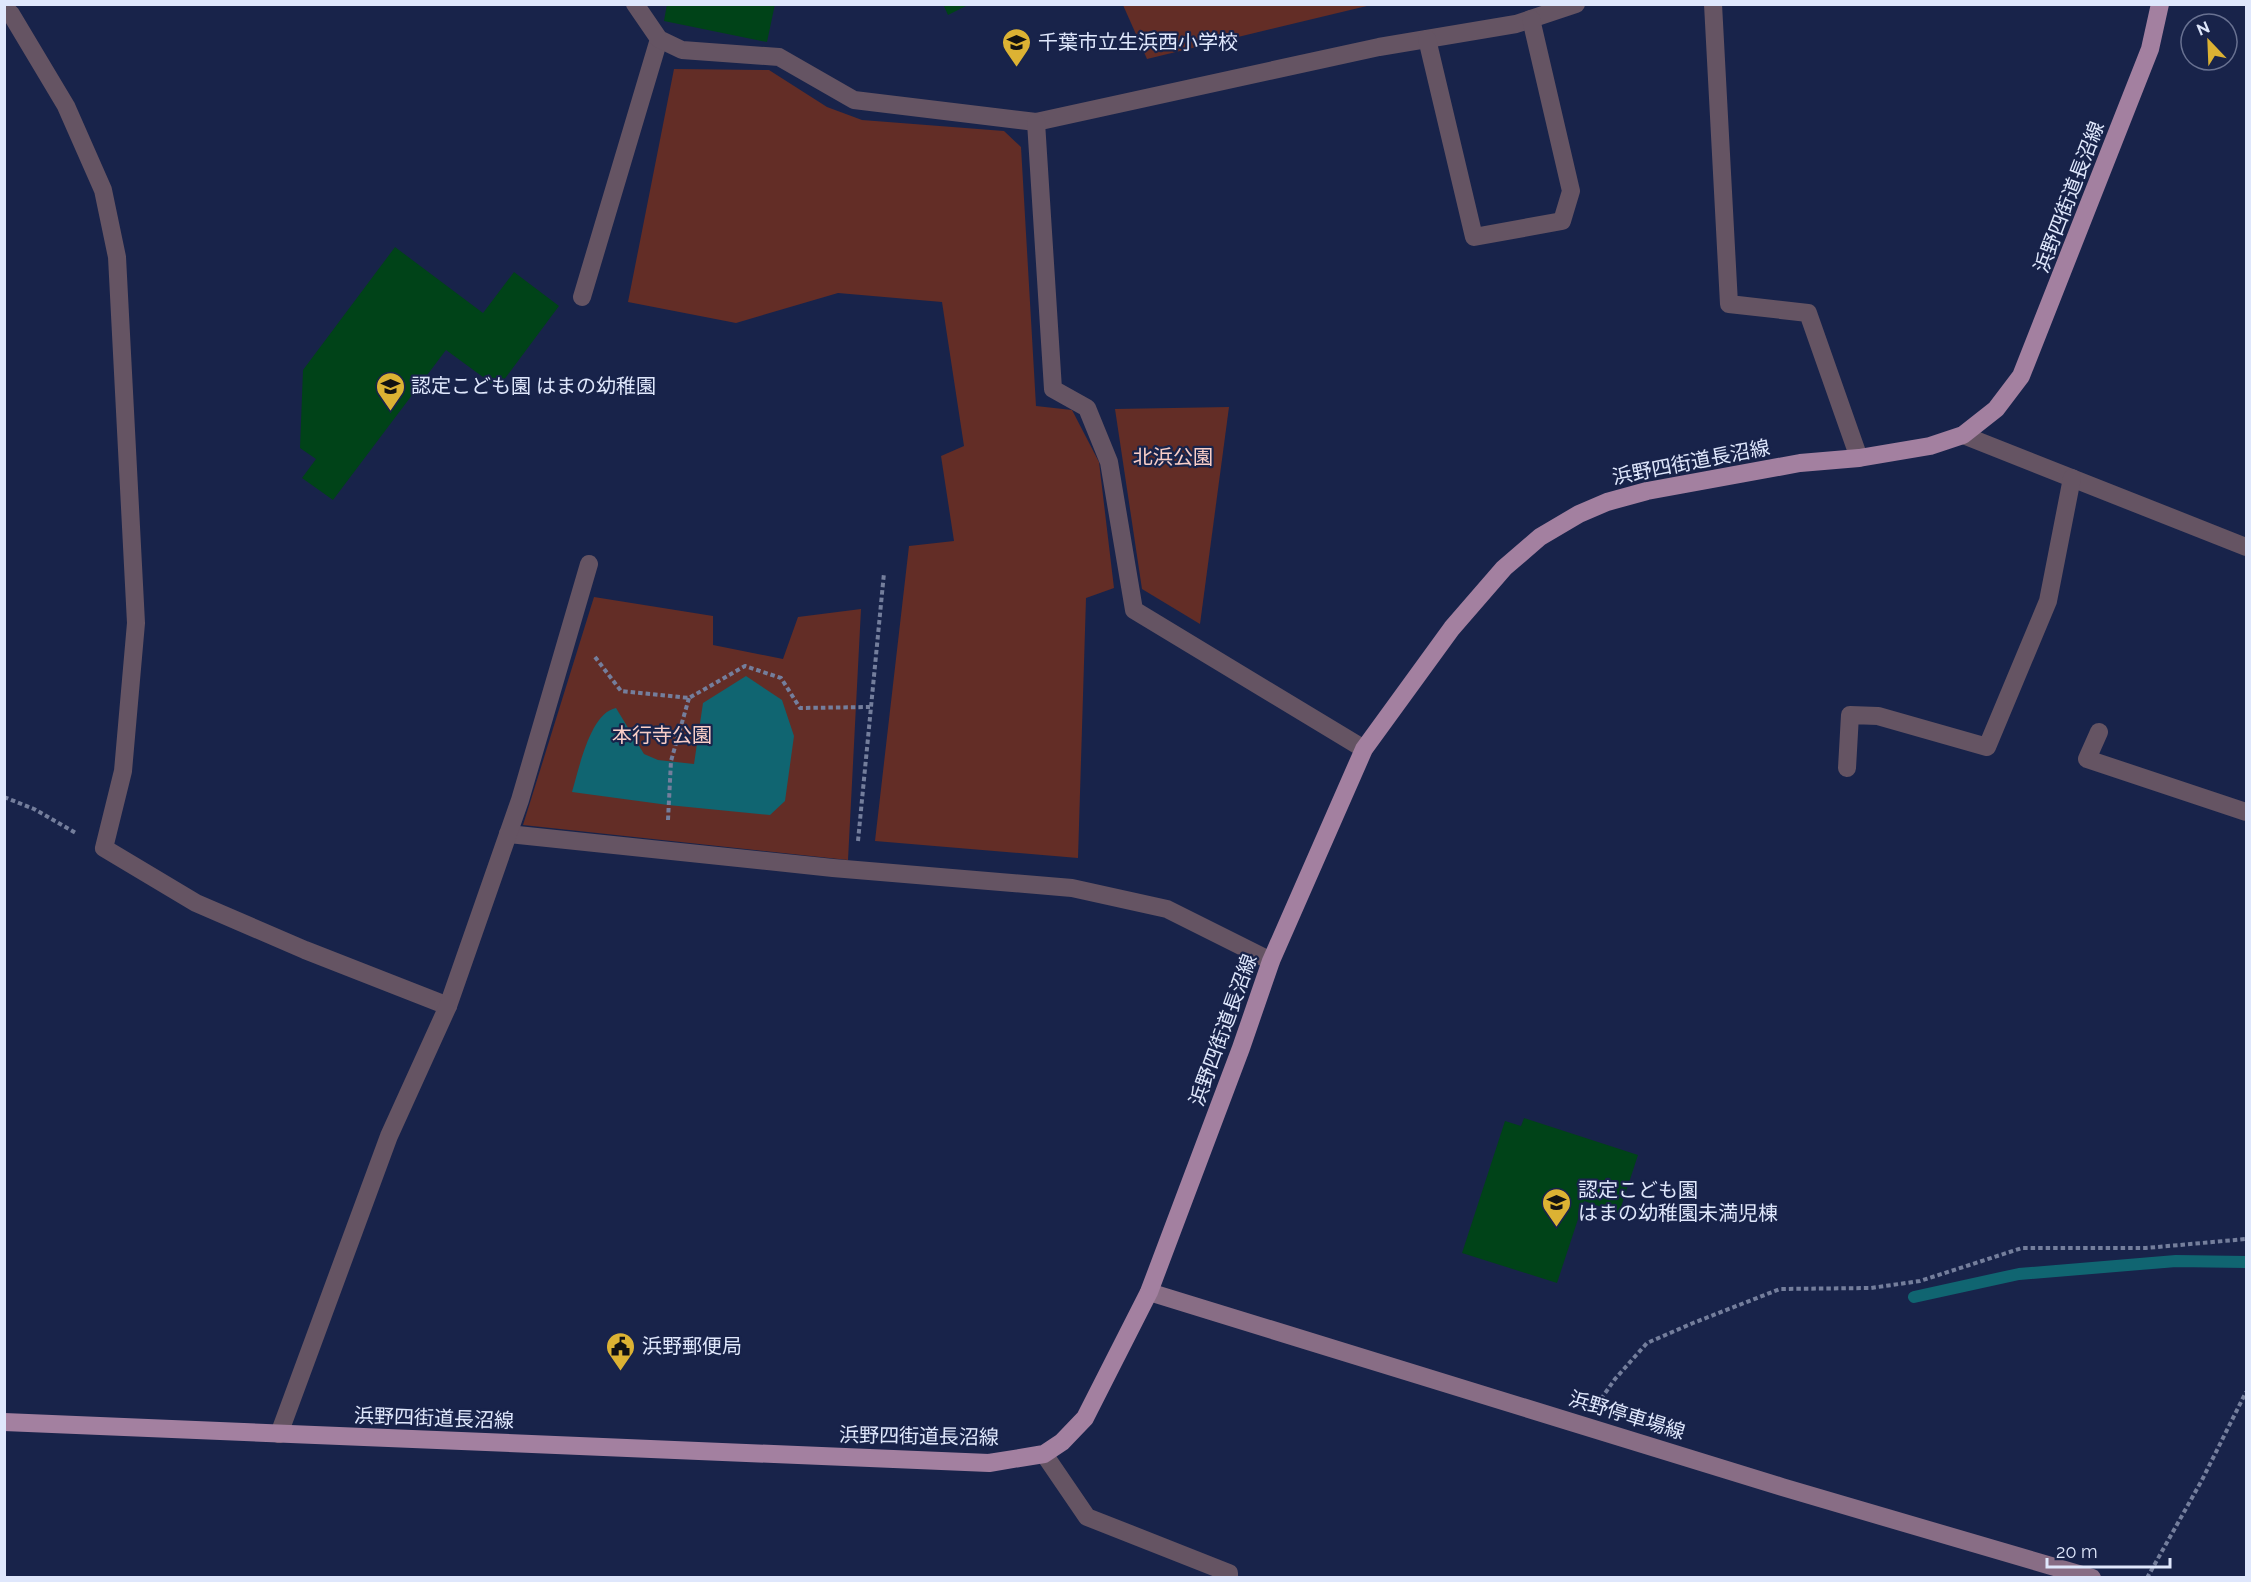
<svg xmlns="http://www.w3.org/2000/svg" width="2251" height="1582" viewBox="0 0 2251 1582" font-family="Raleway,'Noto Sans JP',sans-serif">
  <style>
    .green { fill: #632d26 }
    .water { fill: #106571 }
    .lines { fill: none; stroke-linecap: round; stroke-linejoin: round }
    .stream { stroke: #106571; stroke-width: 12 }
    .building { fill: #004318 }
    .path { stroke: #747e9c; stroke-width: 4; stroke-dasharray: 4.5 3; stroke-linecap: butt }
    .lane { stroke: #655463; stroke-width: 18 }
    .street { stroke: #655463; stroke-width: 18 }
    .secondary { stroke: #886d85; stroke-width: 18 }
    .primary { stroke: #a380a0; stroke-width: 18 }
    .labels { text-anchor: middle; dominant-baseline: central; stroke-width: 4.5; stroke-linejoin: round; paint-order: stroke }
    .poi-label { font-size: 20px; fill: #dfe7fc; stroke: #18234a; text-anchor: start }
    .street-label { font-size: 20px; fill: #dfe7fc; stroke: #18234a }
    .park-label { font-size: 20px; fill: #f9cec7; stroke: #18234a }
  </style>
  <rect width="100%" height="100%" fill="#18234a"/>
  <!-- green -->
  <g class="green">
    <polygon points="1123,5 1371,5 1147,59"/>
    <polygon points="674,69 769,70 827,107 862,120 1004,131 1021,147 1036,406 1072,410 1099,462 1114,588 1086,598 1078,858 875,841 909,546 954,541 941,456 964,446 942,302 838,293 736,323 628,302"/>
    <polygon points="1229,407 1200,624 1142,589 1115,409"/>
    <polygon points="594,597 713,616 713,645 783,659 798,617 861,609 848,860 523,825"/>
  </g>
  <!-- water -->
  <path class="water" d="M746 676 782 700 794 736 785 801 770 815 668 805 572 792C579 769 590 713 616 708L644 754 658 760 694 764 703 703Z"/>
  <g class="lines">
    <!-- stream -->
    <polyline class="stream" points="1914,1297 2019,1274 2176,1261 2246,1262"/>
  </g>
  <!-- building -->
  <g class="building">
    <polygon points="667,4 775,4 767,42 664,21"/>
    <polygon points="943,4 970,4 948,15"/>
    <polygon points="395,247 483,313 514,272 559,306 498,388 446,350 333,500 302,478 316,459 300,448 303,370"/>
    <polygon points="1524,1118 1638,1155 1619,1213 1584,1201 1557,1283 1462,1253 1505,1121 1521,1126"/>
  </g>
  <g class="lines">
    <!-- path -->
    <g class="path">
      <polyline points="595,657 621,691 689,698 745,666 781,678 800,708 870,707"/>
      <polyline points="4,797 34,809 76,833"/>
      <polyline points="668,820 671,761 689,698"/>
      <polyline points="858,841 884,573"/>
      <polyline points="1601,1399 1615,1379 1647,1343 1693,1323 1780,1289 1871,1288 1920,1281 2022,1248 2146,1248 2246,1239"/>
      <polyline points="2147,1578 2202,1480 2246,1392"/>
    </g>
    <!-- lane -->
    <polyline class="lane" points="582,297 659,39"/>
    <!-- street -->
    <g class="street">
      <polyline points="635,4 659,39 682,50 779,57 854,100 1036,122 1379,47 1516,24 1576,4"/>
      <polyline points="1713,4 1729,304 1808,313 1859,458"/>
      <polyline points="4,7 11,14 66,106 103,190 117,257 136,623 123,771 104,848 196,903 305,950 448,1006"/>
      <polyline points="1427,39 1474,237 1562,221 1571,191 1531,19"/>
      <polyline points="1036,122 1053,389 1087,408 1109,462 1134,610 1364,749"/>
      <polyline points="1963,435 2246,547"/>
      <polyline points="2099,732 2087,759 2246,812"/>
      <polyline points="1847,768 1850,715 1878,716 1987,747 2048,601 2072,478"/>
      <polyline points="508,834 833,868 1072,888 1167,909 1271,961"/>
      <polyline points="279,1434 389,1136 448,1006 520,800 589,564"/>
      <polyline points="1044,1454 1087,1517 1229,1573 1229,1578"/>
    </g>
    <!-- secondary -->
    <polyline class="secondary" points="1149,1292 1782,1487 2092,1578"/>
    <!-- primary -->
    <polyline class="primary" points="4,1422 989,1463 1044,1454 1062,1442 1085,1418 1149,1292 1241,1048 1271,961 1364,749 1452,628 1504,568 1540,537 1579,514 1607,502 1647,491 1800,463 1859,458 1930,446 1963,435 1996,409 2021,376 2150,49 2160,4"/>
  </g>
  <!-- icons -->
  <defs>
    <symbol id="school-pin" viewBox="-11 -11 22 30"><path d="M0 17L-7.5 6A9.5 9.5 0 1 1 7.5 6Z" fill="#dcb233" stroke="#18234a"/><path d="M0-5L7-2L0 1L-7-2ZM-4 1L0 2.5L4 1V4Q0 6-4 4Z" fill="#111"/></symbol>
    <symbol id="civic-pin" viewBox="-11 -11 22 30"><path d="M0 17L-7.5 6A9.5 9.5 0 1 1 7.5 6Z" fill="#dcb233" stroke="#18234a"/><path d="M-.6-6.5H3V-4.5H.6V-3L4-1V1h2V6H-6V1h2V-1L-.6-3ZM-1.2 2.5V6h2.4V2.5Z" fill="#111"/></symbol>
  </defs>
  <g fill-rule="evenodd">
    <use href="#school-pin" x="1000" y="26" width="33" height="45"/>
    <use href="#school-pin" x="374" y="370" width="33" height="45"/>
    <use href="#school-pin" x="1540" y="1186" width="33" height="45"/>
    <use href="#civic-pin" x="604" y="1330" width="33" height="45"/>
  </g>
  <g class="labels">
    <!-- poi labels -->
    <g class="poi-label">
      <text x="1038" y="42">千葉市立生浜西小学校</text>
      <text x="411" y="386">認定こども園 はまの幼稚園</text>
      <text x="1578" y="1190">認定こども園<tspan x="1578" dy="23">はまの幼稚園未満児棟</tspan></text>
      <text x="642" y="1346">浜野郵便局</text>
    </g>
    <!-- street labels -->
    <g class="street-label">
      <text transform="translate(2069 197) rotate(-69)">浜野四街道長沼線</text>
      <text transform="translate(1691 462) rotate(-11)">浜野四街道長沼線</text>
      <text transform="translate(1223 1030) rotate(-70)">浜野四街道長沼線</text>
      <text transform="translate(1627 1415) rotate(17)">浜野停車場線</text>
      <text transform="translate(434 1418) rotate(2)">浜野四街道長沼線</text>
      <text transform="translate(919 1436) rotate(1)">浜野四街道長沼線</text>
    </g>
    <!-- park labels -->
    <g class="park-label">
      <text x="1173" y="457">北浜公園</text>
      <text x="662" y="735">本行寺公園</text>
    </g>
  </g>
  <!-- border -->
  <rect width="2251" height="1582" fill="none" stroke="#dfe7fc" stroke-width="12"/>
  <!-- north arrow -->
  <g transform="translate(2209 42) rotate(337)"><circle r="28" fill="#18234a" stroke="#687191" stroke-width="1.5"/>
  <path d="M0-4.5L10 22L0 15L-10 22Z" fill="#dcb233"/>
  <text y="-9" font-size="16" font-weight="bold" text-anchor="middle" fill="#dfe7fc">N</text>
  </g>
  <!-- scale -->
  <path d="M2047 1558v9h123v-9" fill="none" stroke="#dfe7fc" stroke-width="3"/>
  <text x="2056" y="1558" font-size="18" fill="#dfe7fc" stroke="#18234a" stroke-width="4.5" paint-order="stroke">20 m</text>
</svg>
